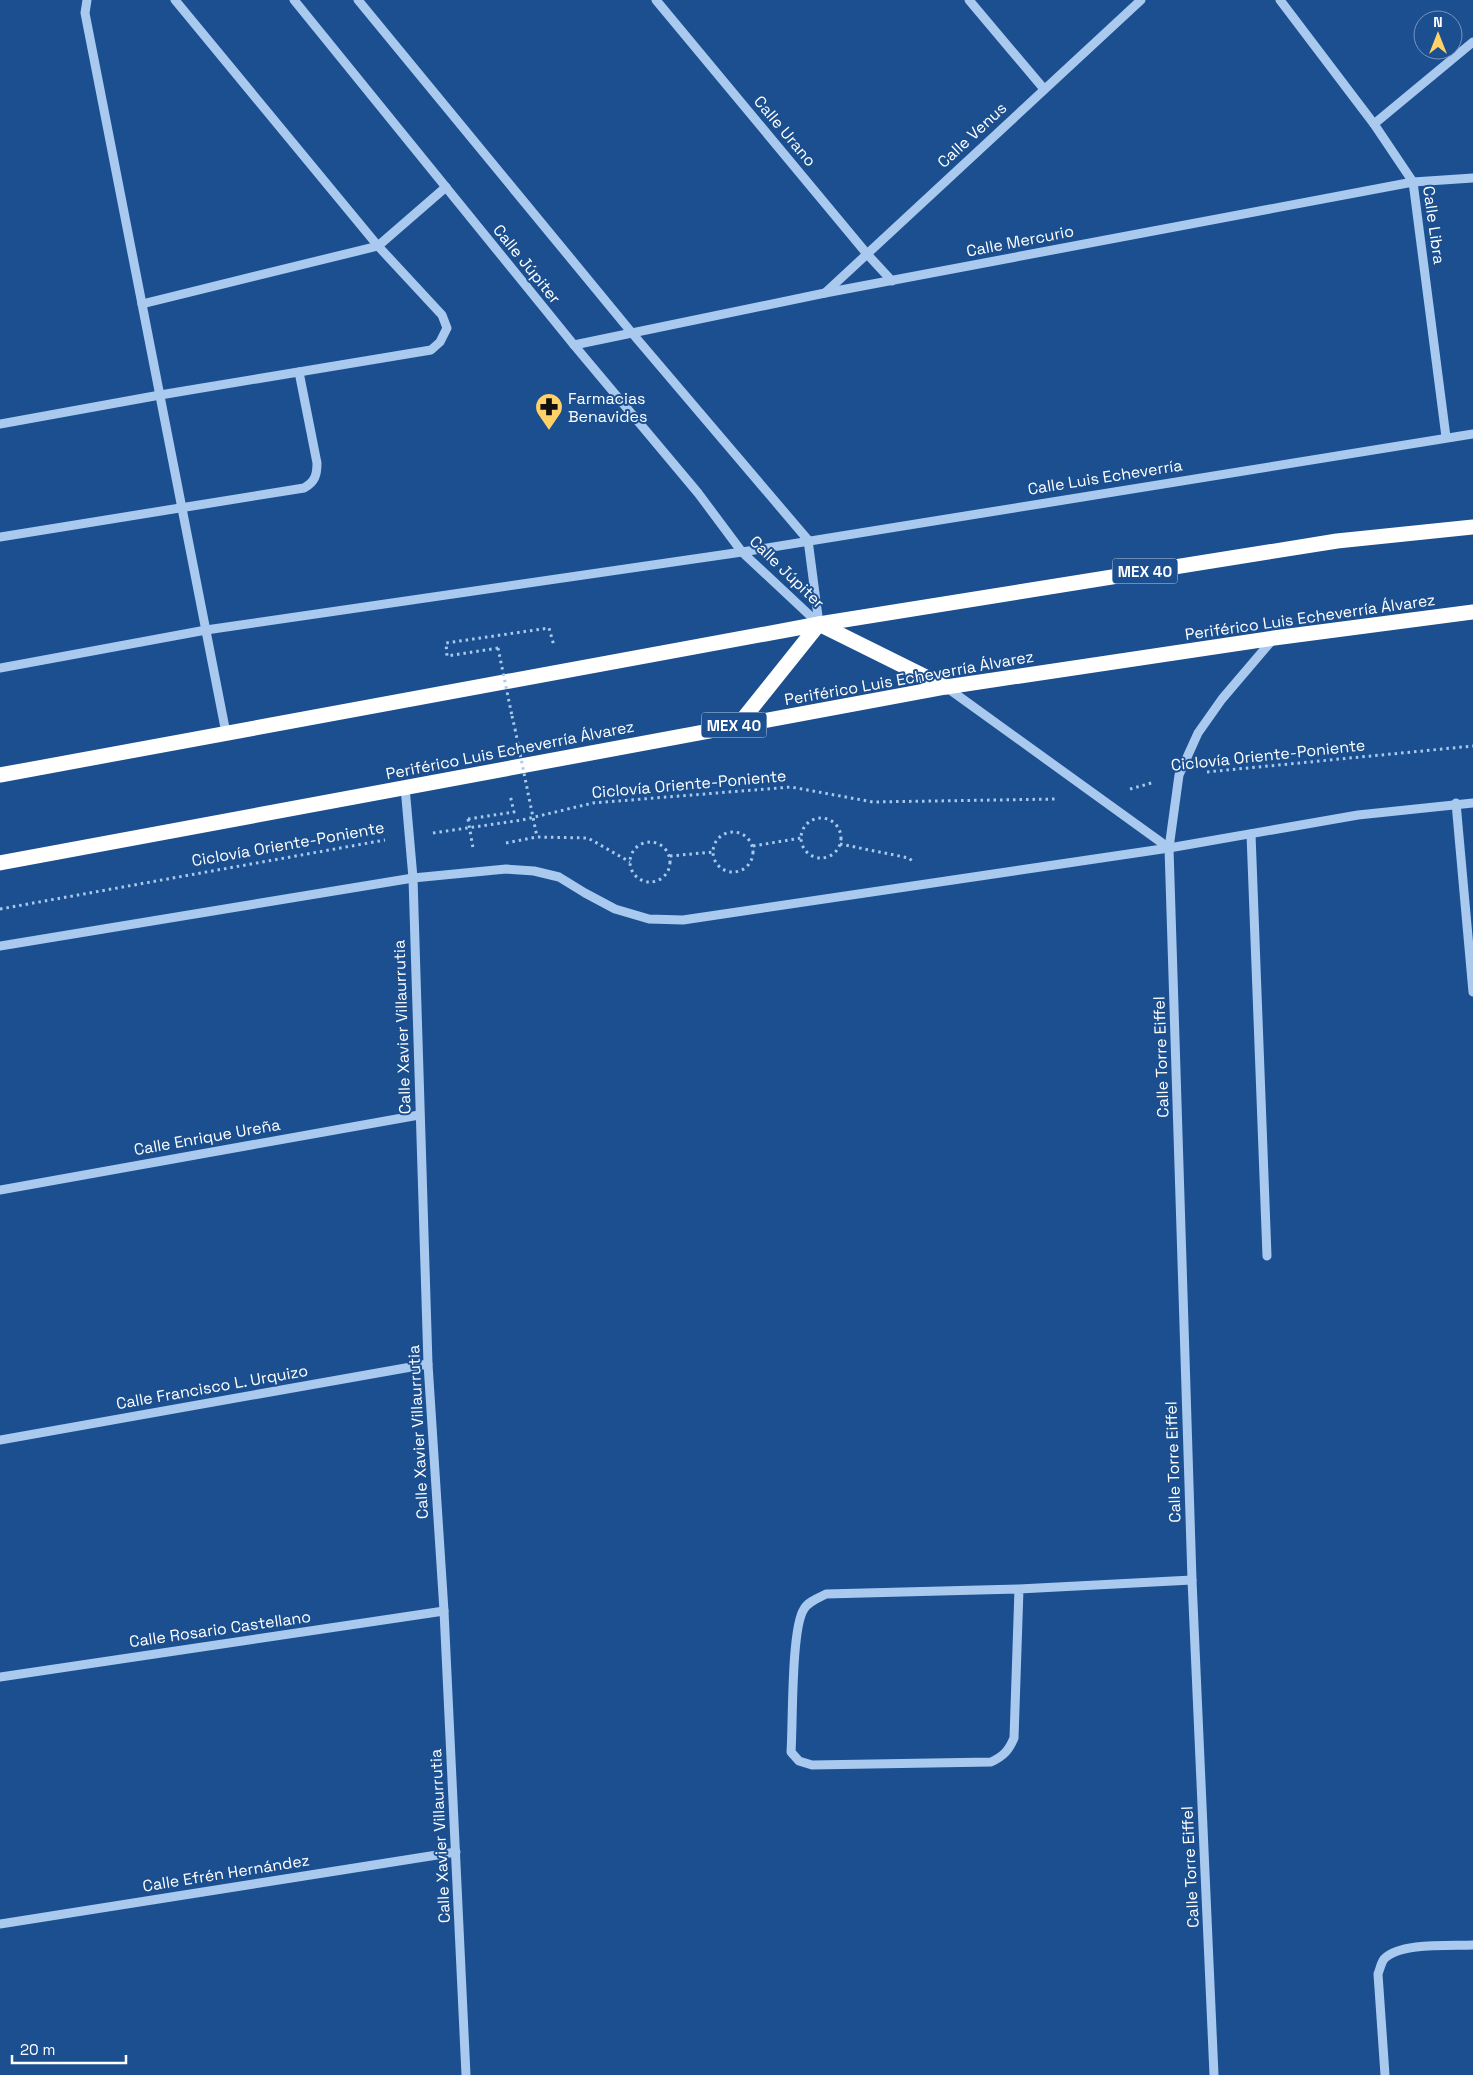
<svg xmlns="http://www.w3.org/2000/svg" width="1473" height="2075" viewBox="0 0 1473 2075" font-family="'Space Grotesk',sans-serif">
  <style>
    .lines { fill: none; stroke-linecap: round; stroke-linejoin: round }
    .path { stroke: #a9c9ee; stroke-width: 3; stroke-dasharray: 2.5 4; stroke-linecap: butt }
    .minor { stroke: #a9c9ee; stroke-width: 9 }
    .highway { stroke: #fff; stroke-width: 15 }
    .path-bridge { stroke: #a9c9ee; stroke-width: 3; stroke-dasharray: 2.5 4; stroke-linecap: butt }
    .labels { text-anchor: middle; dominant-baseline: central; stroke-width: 4; stroke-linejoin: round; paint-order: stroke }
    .shield { fill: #1b4f8f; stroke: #bbcadd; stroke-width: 1 }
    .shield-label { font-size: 15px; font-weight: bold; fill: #fff }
    .street-label { font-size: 16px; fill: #fff; stroke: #1b4f8f }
    .poi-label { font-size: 16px; fill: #fff; stroke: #1b4f8f; text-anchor: start }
  </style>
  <rect width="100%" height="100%" fill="#1b4f8f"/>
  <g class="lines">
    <!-- path -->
    <g class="path">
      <polyline points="498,648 447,656 446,643 549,628 554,646"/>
      <polyline points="512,716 515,729"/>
      <polyline points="1207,772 1473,746"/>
      <polyline points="1130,789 1155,782"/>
      <circle cx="821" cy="838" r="20"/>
      <polyline points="468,819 514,812 510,795"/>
      <circle cx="733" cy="852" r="20"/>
      <polyline points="433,833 522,820 593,803 791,787 873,802 1057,799"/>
      <circle cx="650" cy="862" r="20"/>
      <polyline points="506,843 537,837 588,838 630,862"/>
      <polyline points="840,844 909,858 912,861"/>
      <polyline points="753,846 801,838"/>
      <polyline points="670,856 713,852"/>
      <polyline points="0,909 385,840"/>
    </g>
    <!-- minor -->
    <g class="minor">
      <polyline points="87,0 85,13 226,733"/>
      <polyline points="294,0 574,345 698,493 742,552 819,624"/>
      <polyline points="358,0 632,333 808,540 819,624"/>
      <polyline points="656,0 867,254 892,281"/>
      <polyline points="969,0 1044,89"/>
      <polyline points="1280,0 1374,124 1413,182 1446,437"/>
      <polyline points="1374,124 1473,42"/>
      <polyline points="825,293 1141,0"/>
      <polyline points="142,304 378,246 446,187"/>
      <polyline points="574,345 825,293 1413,182 1473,178"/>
      <polyline points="0,424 160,395 431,350 440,342 447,328 442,315 378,246 175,0"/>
      <path d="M0 537 304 488C315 482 317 475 317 463L299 372"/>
      <polyline points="0,668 206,630 742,552 1473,434"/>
      <polyline points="946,687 1169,848"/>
      <polyline points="405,787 413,878 428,1364 444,1611 466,2075"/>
      <polyline points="1456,803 1473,992"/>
      <polyline points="1251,834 1267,1256"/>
      <polyline points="0,946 413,878 506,869 534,871 559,877 585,893 615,909 649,919 683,920 1169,848 1358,815 1473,803"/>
      <polyline points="0,1190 419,1115"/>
      <polyline points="0,1440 428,1364"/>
      <path d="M1019 1589 1014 1738C1009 1750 1004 1756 991 1762L812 1765 799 1761 791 1752C793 1724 791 1628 804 1609 808 1602 818 1598 826 1594L1019 1589 1192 1580"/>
      <polyline points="0,1677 444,1611"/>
      <polyline points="0,1924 456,1852"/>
      <polyline points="1214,2075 1192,1580 1169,848 1179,775 1198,733 1222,699 1274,638"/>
      <path d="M1385 2075 1378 1974C1380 1969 1381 1963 1384 1959 1400 1942 1450 1946 1473 1945"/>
    </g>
    <!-- highway -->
    <g class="highway">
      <polyline points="819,624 946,687"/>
      <polyline points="739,724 819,624"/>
      <polyline points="0,775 819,624 1337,541 1473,527"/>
      <polyline points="0,863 946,687 1274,638 1473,612"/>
    </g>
    <!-- path-bridge -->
    <g class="path-bridge">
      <polyline points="498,648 512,716"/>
      <polyline points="515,729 537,837"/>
      <polyline points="468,819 473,848"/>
    </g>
  </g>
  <!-- icons -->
  <defs>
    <symbol id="pharmacy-pin" viewBox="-11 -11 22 30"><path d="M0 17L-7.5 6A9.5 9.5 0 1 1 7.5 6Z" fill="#ffd166" stroke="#1b4f8f"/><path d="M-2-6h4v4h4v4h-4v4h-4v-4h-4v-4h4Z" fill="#111"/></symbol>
  </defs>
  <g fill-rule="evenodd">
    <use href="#pharmacy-pin" x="533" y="391" width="32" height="43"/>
  </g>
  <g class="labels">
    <!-- shield labels -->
    <g class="shield">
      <rect x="1112.5" y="558.5" width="65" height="25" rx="4"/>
      <rect x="701.5" y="712.5" width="65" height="25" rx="4"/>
    </g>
    <g class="shield-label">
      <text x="1145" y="571">MEX 40</text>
      <text x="734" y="725">MEX 40</text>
    </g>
    <!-- street labels -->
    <g class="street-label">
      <text transform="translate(785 131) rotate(50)">Calle Urano</text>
      <text transform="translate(972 135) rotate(-43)">Calle Venus</text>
      <text transform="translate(1434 225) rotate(82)">Calle Libra</text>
      <text transform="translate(1020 241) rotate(-11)">Calle Mercurio</text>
      <text transform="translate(527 264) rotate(51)">Calle Júpiter</text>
      <text transform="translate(1105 477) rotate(-9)">Calle Luis Echeverría</text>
      <text transform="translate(787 572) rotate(44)">Calle Júpiter</text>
      <text transform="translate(1310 617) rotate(-8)">Periférico Luis Echeverría Álvarez</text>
      <text transform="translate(909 678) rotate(-10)">Periférico Luis Echeverría Álvarez</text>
      <text transform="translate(510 750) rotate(-11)">Periférico Luis Echeverría Álvarez</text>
      <text transform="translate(1268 755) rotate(-6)">Ciclovía Oriente-Poniente</text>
      <text transform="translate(689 784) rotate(-5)">Ciclovía Oriente-Poniente</text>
      <text transform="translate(288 844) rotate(-10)">Ciclovía Oriente-Poniente</text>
      <text transform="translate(402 1027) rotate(-92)">Calle Xavier Villaurrutia</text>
      <text transform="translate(1161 1057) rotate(-92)">Calle Torre Eiffel</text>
      <text transform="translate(207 1137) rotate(-10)">Calle Enrique Ureña</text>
      <text transform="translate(212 1387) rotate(-10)">Calle Francisco L. Urquizo</text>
      <text transform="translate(418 1432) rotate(-93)">Calle Xavier Villaurrutia</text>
      <text transform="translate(1173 1462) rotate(-92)">Calle Torre Eiffel</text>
      <text transform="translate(220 1629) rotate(-8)">Calle Rosario Castellano</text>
      <text transform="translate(440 1836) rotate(-93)">Calle Xavier Villaurrutia</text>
      <text transform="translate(1190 1867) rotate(-93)">Calle Torre Eiffel</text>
      <text transform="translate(226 1873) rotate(-9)">Calle Efrén Hernández</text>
    </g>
    <!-- poi labels -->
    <g class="poi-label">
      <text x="568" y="398">Farmacias<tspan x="568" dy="18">Benavides</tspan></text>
    </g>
  </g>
  <!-- north arrow -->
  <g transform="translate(1438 35)"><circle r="24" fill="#1b4f8f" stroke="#7695bc"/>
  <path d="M0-4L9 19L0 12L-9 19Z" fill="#ffd166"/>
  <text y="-8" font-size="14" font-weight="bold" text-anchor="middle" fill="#ffffff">N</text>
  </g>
  <!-- scale -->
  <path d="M12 2055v8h114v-8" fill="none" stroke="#ffffff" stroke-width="2.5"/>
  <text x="20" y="2055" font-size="15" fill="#ffffff" stroke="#1b4f8f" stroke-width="4" paint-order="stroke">20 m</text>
</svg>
